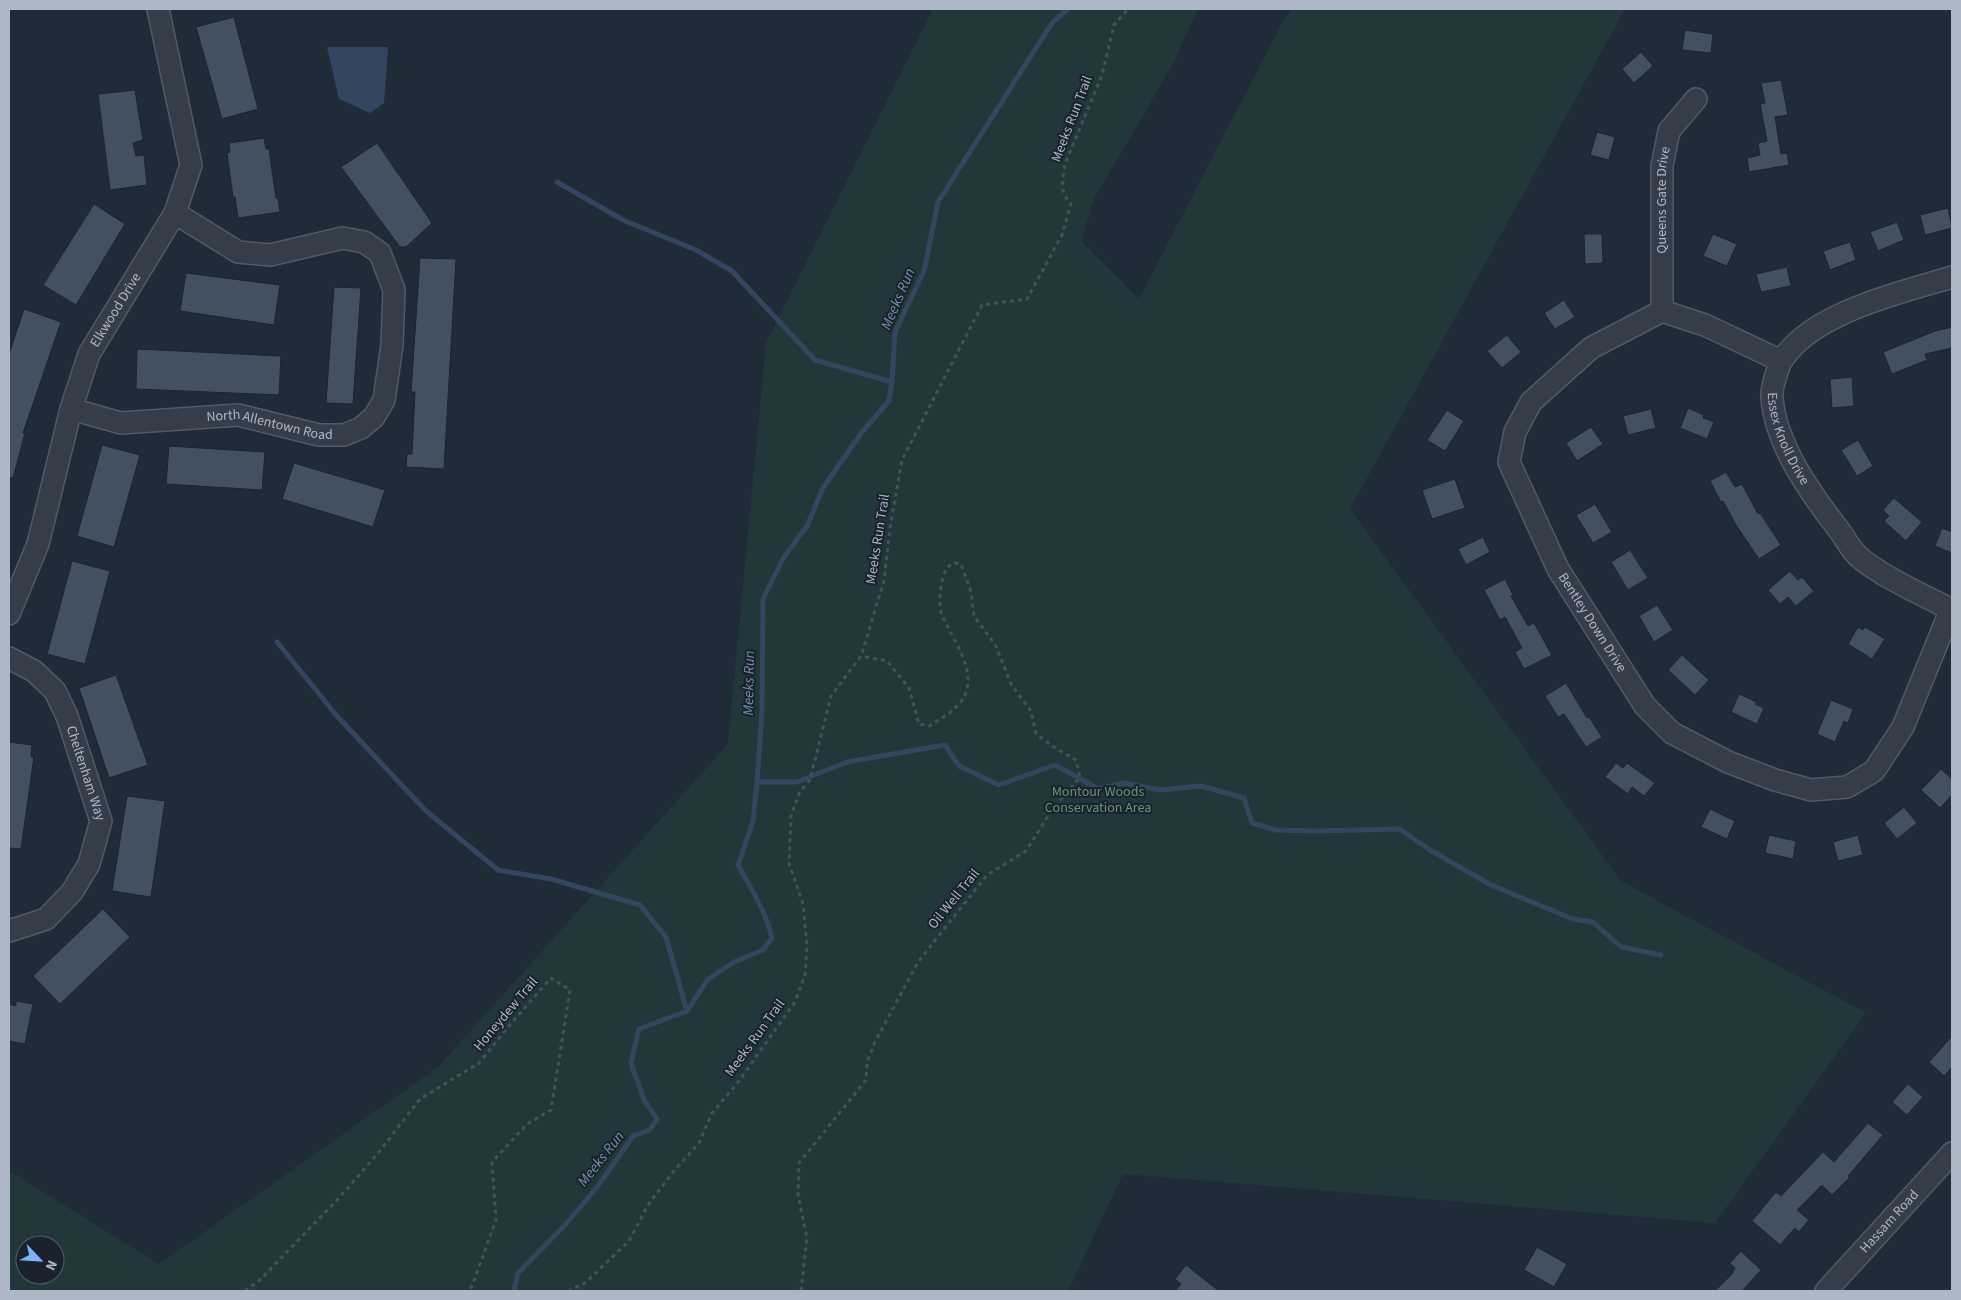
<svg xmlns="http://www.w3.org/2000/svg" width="1961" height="1300" viewBox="0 0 1961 1300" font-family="'Source Sans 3',sans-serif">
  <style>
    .green { fill: #223739; fill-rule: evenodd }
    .water { fill: #34465f }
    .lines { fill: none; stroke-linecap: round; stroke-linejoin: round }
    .stream { stroke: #34465f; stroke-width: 5 }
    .building { fill: #435060; stroke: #1b242f }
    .minor-casing { stroke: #515a66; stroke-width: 24 }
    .path { stroke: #405456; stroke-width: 3; stroke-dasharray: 4 4; stroke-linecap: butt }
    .minor { stroke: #343d48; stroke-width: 21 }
    .labels { text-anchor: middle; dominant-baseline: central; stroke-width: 4; stroke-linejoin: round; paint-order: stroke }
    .street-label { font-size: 14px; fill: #aeb7c5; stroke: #19222d }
    .park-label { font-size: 14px; fill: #669570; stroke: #19222d }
    .water-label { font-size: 15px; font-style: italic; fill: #768ead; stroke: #19222d }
  </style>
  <rect width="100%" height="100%" fill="#202b38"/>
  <!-- green -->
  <path class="green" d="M933 9H1198L1172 66 1094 199 1081 240 1139 299 1284 19 1292 9H1625L1350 509 1621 881 1866 1013 1715 1223 1123 1174 1068 1291H9V1171L159 1264 438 1067 728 744 766 343ZM25 1245H55V1275H25Z"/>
  <!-- water -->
  <polygon class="water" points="327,47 388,47 384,103 370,113 339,99"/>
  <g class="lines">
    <!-- stream -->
    <g class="stream">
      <polyline points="557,182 623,220 696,250 732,271 815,360 892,382"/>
      <polyline points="277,642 337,716 425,810 498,870 551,879 640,905 666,937 687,1011"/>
      <polyline points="757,782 797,782 847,762 945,745 959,766 999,785 1055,765 1099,789 1123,783 1160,790 1201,786 1244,798 1252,823 1276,830 1315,831 1400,829 1430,850 1491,885 1573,919 1593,922 1621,947 1661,955"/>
      <path d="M514 1291 518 1273 567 1223 598 1186 633 1136 650 1130 657 1119 644 1100 631 1063 639 1029 687 1011 708 979 734 962 763 950 772 938C766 911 751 889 738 865L753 821 757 782 762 712 763 599 784 557 807 526 823 488 862 432 889 401 892 382 895 332 924 271 938 202 1052 23 1068 9"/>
    </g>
  </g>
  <!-- building -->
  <g class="building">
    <polygon points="234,17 258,109 222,119 196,27"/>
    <polygon points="1685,30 1713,34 1711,53 1682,50"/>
    <polygon points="1641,52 1653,66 1634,83 1622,69"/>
    <polygon points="1781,80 1788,115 1775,117 1781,154 1787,153 1789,165 1749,172 1747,158 1760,155 1758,143 1767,141 1760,104 1765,103 1761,83"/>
    <polygon points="135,90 143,140 133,143 136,156 144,155 147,185 110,190 98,94"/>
    <polygon points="1597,132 1615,137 1609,160 1590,155"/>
    <polygon points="264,138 266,149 269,149 276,198 278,198 280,212 238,218 235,197 233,197 227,153 230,152 229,143"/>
    <polygon points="377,143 432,223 406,247 400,247 341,167"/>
    <polygon points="94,204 125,224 76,305 43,285"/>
    <polygon points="1948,208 1952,228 1925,235 1920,215"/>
    <polygon points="1897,222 1904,240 1878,251 1870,232"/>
    <polygon points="1584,234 1602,234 1603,263 1585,264"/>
    <polygon points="1713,234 1737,244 1727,266 1703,256"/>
    <polygon points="1850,242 1856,260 1830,270 1823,251"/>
    <polygon points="420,258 456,259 444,469 406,467 407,454 412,454 415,392 411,392"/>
    <polygon points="1787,267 1791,286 1761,292 1756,274"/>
    <polygon points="186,273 280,285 274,325 180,311"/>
    <polygon points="334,287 361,288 353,404 326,403"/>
    <polygon points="1564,300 1575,317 1555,329 1544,313"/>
    <polygon points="24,309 61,322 23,433 25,433 13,478 9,477 9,354"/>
    <polygon points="1952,327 1952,348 1925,354 1927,360 1892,374 1883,352 1935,331"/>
    <polygon points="1507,335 1521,352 1502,368 1487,351"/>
    <polygon points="137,349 281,356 279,395 136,389"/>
    <polygon points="1852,377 1854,406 1832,408 1830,379"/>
    <polygon points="1688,408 1704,415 1703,418 1714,422 1707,439 1680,428"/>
    <polygon points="1651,409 1656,428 1628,435 1623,416"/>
    <polygon points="1447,410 1464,421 1445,451 1427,440"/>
    <polygon points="1591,427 1603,444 1577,461 1566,443"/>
    <polygon points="1858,440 1873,466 1857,476 1841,450"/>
    <polygon points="102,445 140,455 114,547 77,536"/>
    <polygon points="169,446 265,452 262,490 166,484"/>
    <polygon points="294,463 385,490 373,527 282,499"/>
    <polygon points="1726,472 1735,487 1742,484 1758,514 1760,513 1781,545 1759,559 1736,525 1723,501 1721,502 1710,481"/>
    <polygon points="1455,479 1465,508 1432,519 1422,490"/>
    <polygon points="1894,498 1922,522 1906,541 1884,521 1889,516 1883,510"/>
    <polygon points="1595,504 1612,532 1593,543 1576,515"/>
    <polygon points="1942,528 1952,532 1952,553 1935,546"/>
    <polygon points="1483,537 1490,552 1466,565 1458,549"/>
    <polygon points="1630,550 1648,578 1628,590 1611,562"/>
    <polygon points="72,561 110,571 85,664 47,654"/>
    <polygon points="1790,571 1798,580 1802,577 1814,591 1796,606 1788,597 1780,604 1768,590"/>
    <polygon points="1505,579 1513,595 1511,596 1528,626 1534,623 1552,655 1524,669 1515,652 1522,648 1505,617 1500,620 1484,590"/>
    <polygon points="1657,605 1673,630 1654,642 1639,616"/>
    <polygon points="1858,627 1863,630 1865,627 1885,639 1872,659 1848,644"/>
    <polygon points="1682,655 1709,680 1695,695 1668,670"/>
    <polygon points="116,675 148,765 109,778 79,688"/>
    <polygon points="1566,683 1587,718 1589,717 1602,737 1586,747 1564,714 1558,717 1545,696"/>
    <polygon points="1739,694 1757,702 1755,704 1764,708 1757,724 1731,712"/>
    <polygon points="1831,700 1853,709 1848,723 1844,721 1835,742 1817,734"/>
    <polygon points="9,742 32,745 31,757 34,757 21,849 9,848"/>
    <polygon points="1616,763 1623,768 1627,763 1655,783 1644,796 1632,787 1628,794 1605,777"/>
    <polygon points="1941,769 1952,779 1952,795 1940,808 1921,790"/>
    <polygon points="127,796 165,801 151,897 112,891"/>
    <polygon points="1904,807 1917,823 1897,839 1884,823"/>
    <polygon points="1710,809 1735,821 1727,839 1701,827"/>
    <polygon points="1769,835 1796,841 1793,859 1765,853"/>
    <polygon points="1858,835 1863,855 1838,861 1833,842"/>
    <polygon points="103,909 130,937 60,1004 33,976"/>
    <polygon points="16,1001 33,1004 25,1044 9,1041 9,1004 16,1006"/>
    <polygon points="1952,1036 1952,1067 1944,1076 1929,1062"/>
    <polygon points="1908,1084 1923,1097 1907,1115 1892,1102"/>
    <polygon points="1868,1123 1883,1135 1848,1176 1850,1177 1832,1195 1822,1185 1797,1210 1809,1220 1799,1232 1795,1228 1780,1245 1752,1221 1776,1192 1781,1196 1823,1152 1834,1162"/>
    <polygon points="1537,1247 1567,1264 1554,1287 1524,1270"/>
    <polygon points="1741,1251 1761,1270 1742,1291 1715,1291 1732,1274 1735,1268 1730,1263"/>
    <polygon points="1186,1265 1219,1291 1175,1291 1181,1284 1175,1279"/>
  </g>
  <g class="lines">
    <defs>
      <g id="minor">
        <path id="s1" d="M1952 277C1900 293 1813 312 1782 360 1778 366 1771 390 1772 397 1775 444 1811 494 1839 530 1845 538 1850 548 1857 555 1876 574 1927 597 1952 610"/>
        <path id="s2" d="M1662 311V166L1669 131 1696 99"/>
        <path id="s3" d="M1781 361 1705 325 1662 311 1591 348 1531 402 1515 432 1509 462 1558 569 1645 706 1672 733 1728 762 1775 780 1811 790 1847 787 1874 771 1903 727 1951 609"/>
        <path id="s4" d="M71 409 121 423 238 415 319 435H344L361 428 374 417 384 400 392 345 394 290 380 253 364 242 343 238 270 255 238 252 175 213"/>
        <path id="s5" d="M9 614 38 544 71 409 89 354 175 213 191 165 158 9"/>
        <path id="s6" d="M9 658 34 671 55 691 67 716 101 821 89 864 72 892 46 919 9 931"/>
        <path id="s7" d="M1826 1291 1952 1153"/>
      </g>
    </defs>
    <!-- minor casing -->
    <use href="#minor" class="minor-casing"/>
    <!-- path -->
    <g class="path">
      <polyline points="245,1291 260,1280 338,1199 379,1152 420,1099 479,1063 514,1020 551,978 570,990 551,1110 527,1124 492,1162 496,1220 472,1286 468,1291"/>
      <polyline points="568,1291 585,1283 629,1241 648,1205 673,1172 699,1143 712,1113 736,1085 795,1002 805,975 807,946 803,904 789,863 791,816 800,791 810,780 831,696 861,656 884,581 890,528 902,460 982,305 1027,299 1062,235 1071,204 1065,196 1062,187 1065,164 1102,75 1114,25 1128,9"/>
      <path d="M801 1291 807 1238 798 1195 799 1163 866 1080 867 1062 875 1042 918 962 987 875 1026 851 1052 810 1080 777 1076 760 1057 749 1036 734 1031 711 1011 684 996 646 974 616 971 592 961 564 955 563C952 564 950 565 948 567 941 574 938 603 941 612 950 637 975 665 966 692 961 708 942 718 929 726L919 724 909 688 887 661 861 656"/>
    </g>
    <!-- minor -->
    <use href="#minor" class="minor"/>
  </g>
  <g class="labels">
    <!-- street labels -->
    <g class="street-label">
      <text transform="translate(1072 119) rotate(-69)">Meeks Run Trail</text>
      <text stroke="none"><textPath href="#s2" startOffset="111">Queens Gate Drive</textPath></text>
      <text stroke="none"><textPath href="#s5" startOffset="324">Elkwood Drive</textPath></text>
      <text stroke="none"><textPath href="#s4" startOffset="202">North Allentown Road</textPath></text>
      <text stroke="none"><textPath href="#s1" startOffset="276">Essex Knoll Drive</textPath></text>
      <text transform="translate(878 539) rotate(-81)">Meeks Run Trail</text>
      <text stroke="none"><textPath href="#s3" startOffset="536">Bentley Down Drive</textPath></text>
      <text stroke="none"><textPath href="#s6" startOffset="145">Cheltenham Way</textPath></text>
      <text transform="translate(954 899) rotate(-51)">Oil Well Trail</text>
      <text transform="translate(506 1014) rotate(-50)">Honeydew Trail</text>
      <text transform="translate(755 1038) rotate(-54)">Meeks Run Trail</text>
      <text stroke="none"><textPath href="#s7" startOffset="94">Hassam Road</textPath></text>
    </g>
    <!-- park labels -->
    <g class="park-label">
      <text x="1098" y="792">Montour Woods<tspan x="1098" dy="16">Conservation Area</tspan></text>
    </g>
    <!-- water labels -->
    <g class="water-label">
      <text transform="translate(898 299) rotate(-67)">Meeks Run</text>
      <text transform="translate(749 683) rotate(-89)">Meeks Run</text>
      <text transform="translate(601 1159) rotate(-52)">Meeks Run</text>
    </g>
  </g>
  <!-- border -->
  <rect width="1961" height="1300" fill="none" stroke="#aeb7c5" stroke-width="20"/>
  <!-- north arrow -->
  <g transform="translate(40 1260) rotate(115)"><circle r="24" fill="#19222d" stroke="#555e6a"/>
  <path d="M0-4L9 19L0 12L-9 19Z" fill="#80b0f8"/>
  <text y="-8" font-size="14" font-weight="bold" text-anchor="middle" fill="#aeb7c5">N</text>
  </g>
</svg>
